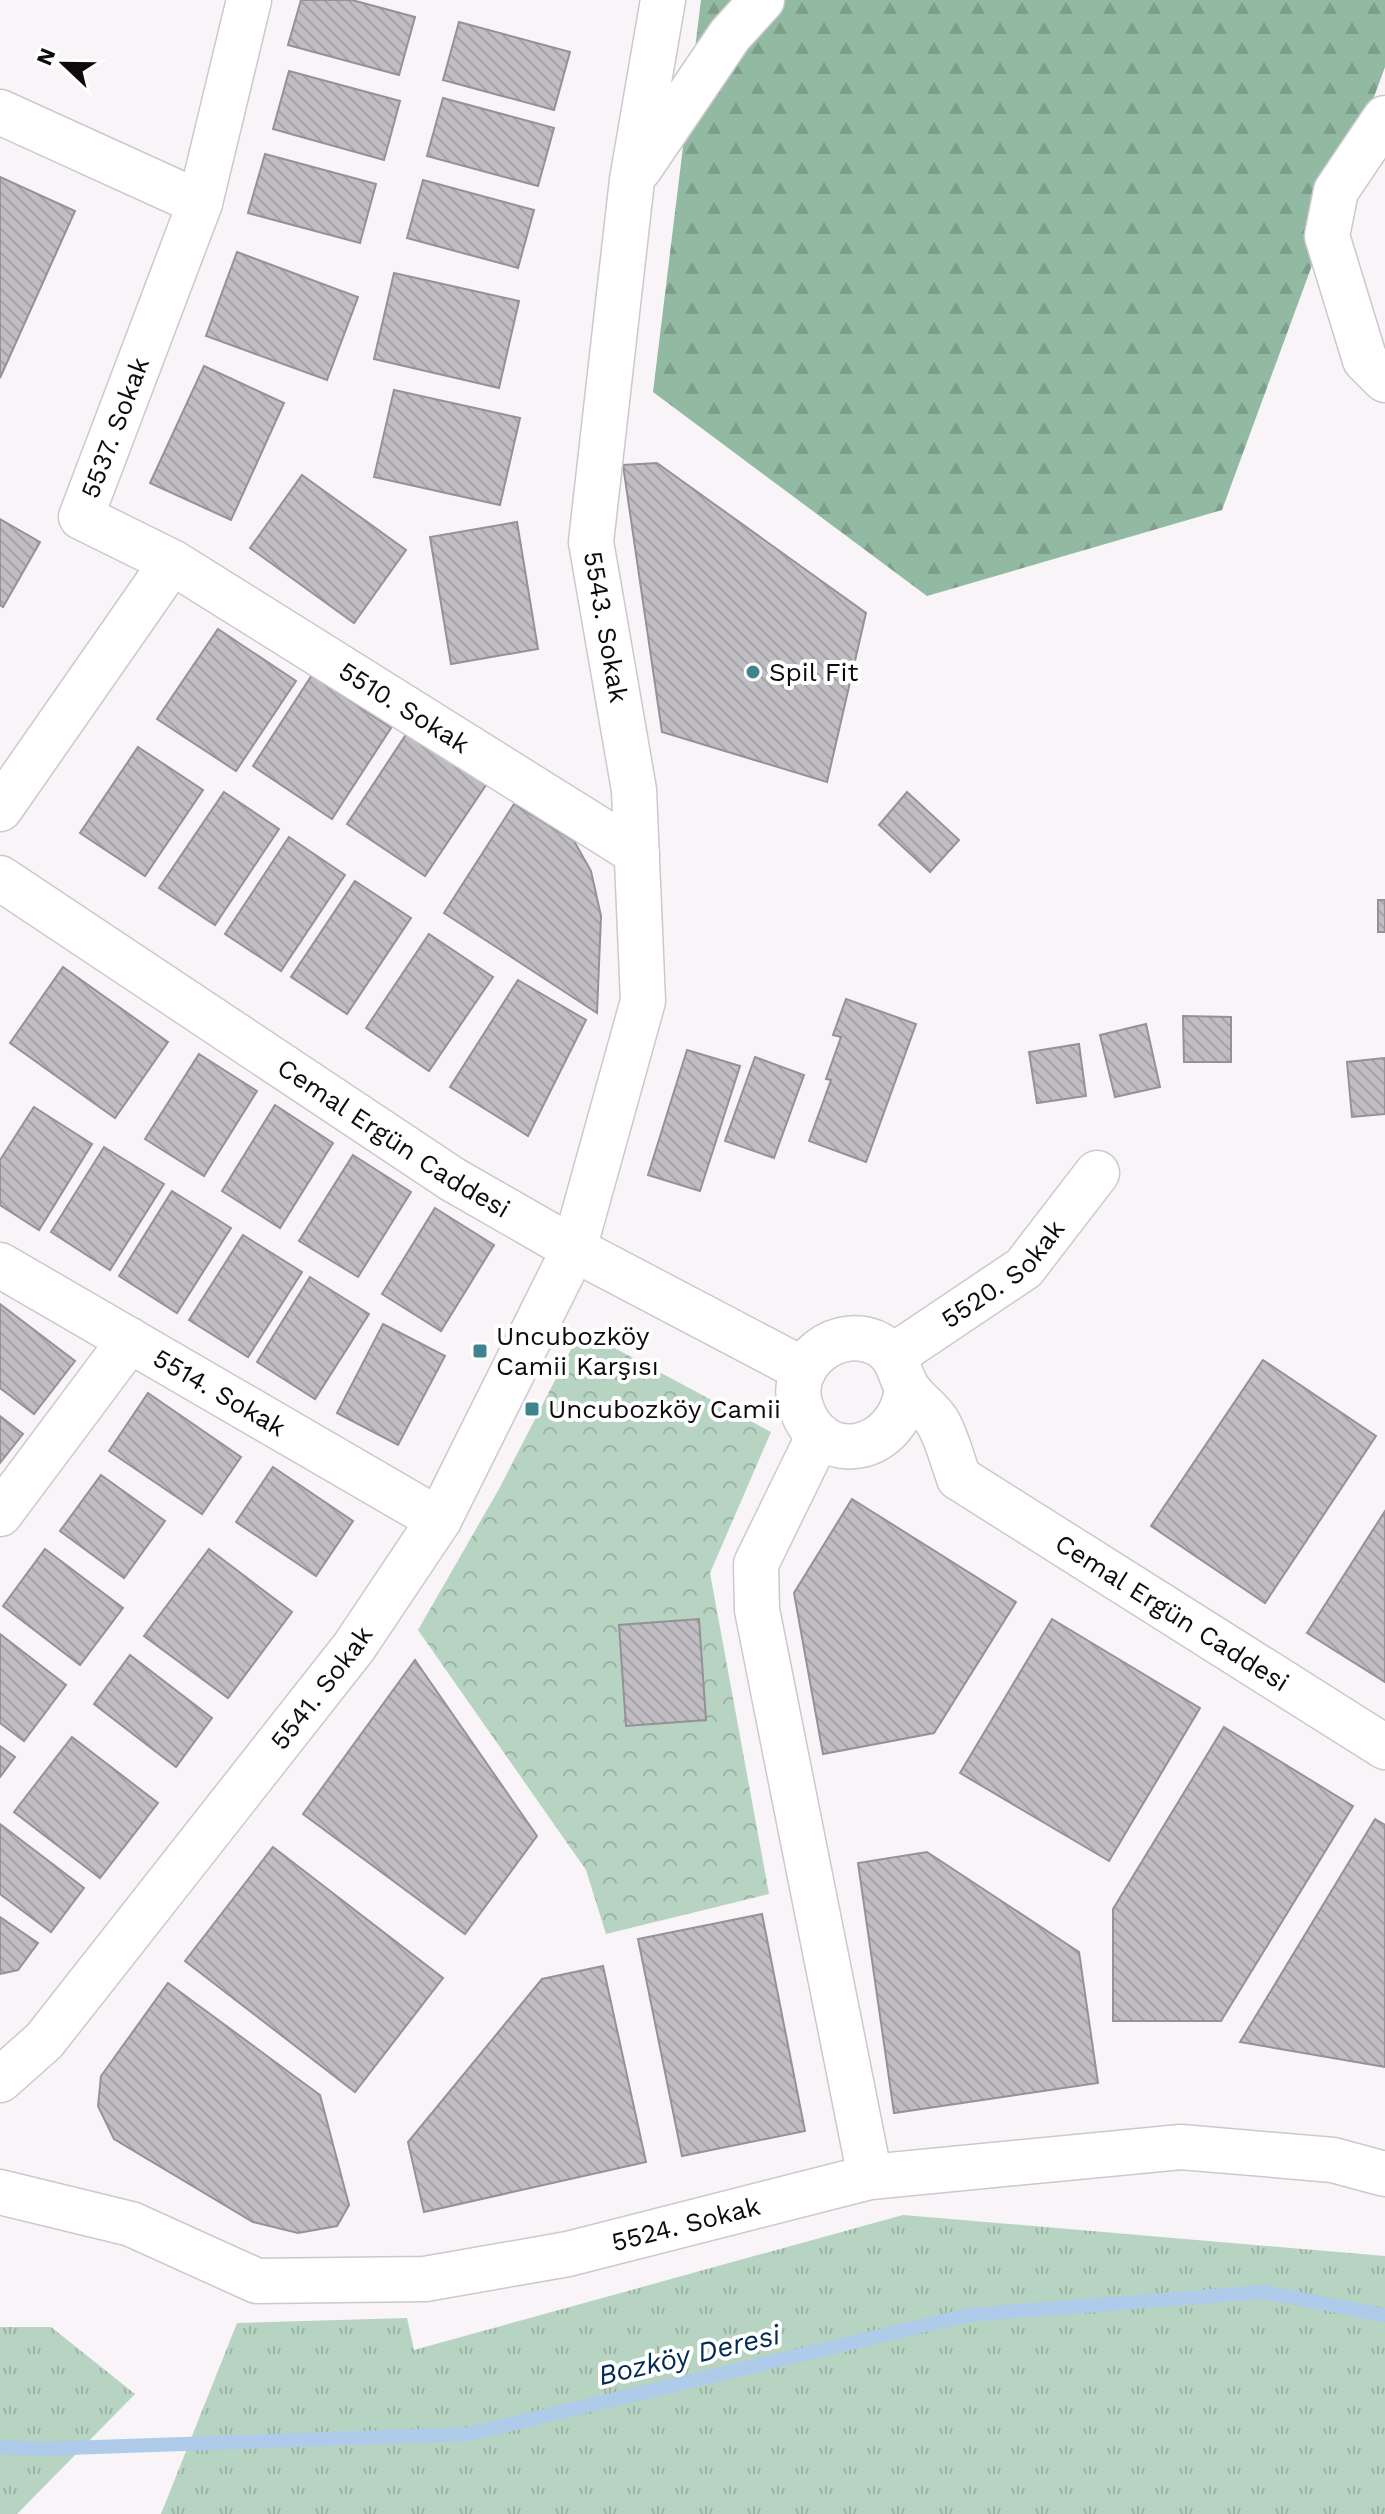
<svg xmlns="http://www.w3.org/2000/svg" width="1385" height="2514" viewBox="0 0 1385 2514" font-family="'Work Sans',sans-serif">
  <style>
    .grass { fill: url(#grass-tufts) }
    .forest { fill: url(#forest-firs) }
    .park { fill: url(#park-crowns) }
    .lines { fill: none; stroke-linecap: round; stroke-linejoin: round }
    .stream { stroke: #afcbea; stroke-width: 14 }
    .building { fill: url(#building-back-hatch); stroke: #949296; stroke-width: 2 }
    .street-casing { stroke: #ccc8cc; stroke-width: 47 }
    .secondary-casing { stroke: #ccc8cc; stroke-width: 47 }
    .street { stroke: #fff; stroke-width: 44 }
    .secondary { stroke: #fff; stroke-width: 44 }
    .poi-dot { fill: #3e848e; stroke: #fff; stroke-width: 3 }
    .labels { text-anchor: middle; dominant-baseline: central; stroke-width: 8; stroke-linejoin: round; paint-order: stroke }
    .street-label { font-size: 26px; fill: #0d0b0d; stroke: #fff }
    .poi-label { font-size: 26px; fill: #0d0b0d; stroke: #fff; text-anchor: start }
    .water-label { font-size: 28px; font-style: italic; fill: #012a51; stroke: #fff }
  </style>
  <defs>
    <pattern id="grass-tufts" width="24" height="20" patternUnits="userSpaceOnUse" patternTransform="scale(2)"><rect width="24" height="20" fill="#b7d3c2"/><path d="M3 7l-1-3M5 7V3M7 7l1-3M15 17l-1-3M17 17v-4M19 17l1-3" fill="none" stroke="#9cb4a6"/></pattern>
    <pattern id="forest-firs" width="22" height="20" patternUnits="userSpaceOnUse" patternTransform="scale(2)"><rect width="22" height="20" fill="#92b9a2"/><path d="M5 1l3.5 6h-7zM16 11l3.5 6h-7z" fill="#7d9e8a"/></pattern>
    <pattern id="park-crowns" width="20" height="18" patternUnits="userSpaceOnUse" patternTransform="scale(2)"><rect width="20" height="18" fill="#b7d3c2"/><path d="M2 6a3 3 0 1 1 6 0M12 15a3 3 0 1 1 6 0" fill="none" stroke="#9cb4a6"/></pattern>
    <pattern id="building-back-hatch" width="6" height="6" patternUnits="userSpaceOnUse" patternTransform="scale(2)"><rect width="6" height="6" fill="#c0bec3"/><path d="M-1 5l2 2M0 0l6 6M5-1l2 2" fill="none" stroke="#a4a2a6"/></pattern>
  </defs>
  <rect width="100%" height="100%" fill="#f8f4f8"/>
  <!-- grass -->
  <g class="grass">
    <polygon points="903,2215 1385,2256 1385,2514 161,2514 237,2323 407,2318 414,2350"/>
    <polygon points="0,2327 51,2327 135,2394 17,2514 0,2514"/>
  </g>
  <!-- forest -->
  <polygon class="forest" points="701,0 1385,0 1385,67 1222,510 927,596 653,392"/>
  <!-- park -->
  <polygon class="park" points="581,1330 771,1432 710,1573 769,1894 606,1934 586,1870 418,1630 499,1489"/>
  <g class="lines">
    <!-- stream -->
    <polyline class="stream" points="0,2447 38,2449 469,2434 968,2315 1263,2292 1385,2315"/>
  </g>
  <!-- building -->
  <g class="building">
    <polygon points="301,0 352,0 415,17 399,75 288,45"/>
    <polygon points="459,22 570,52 554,110 443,80"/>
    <polygon points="289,71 400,101 384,160 273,129"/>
    <polygon points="443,98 554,128 538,186 427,156"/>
    <polygon points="265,154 376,184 360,243 248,213"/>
    <polygon points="0,177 75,211 0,378"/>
    <polygon points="423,180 534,210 518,268 407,238"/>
    <polygon points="237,252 358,297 327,380 206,336"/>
    <polygon points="394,273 519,301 499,388 374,359"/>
    <polygon points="204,366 284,403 231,520 150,483"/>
    <polygon points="394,390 520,418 500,505 374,477"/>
    <polygon points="657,463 866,613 827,782 662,732 623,465"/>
    <polygon points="302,475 406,550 354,623 250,548"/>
    <polygon points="0,519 40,542 3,607 0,605"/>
    <polygon points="517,522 538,649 451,664 430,537"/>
    <polygon points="218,629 296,681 236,771 157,719"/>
    <polygon points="312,675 391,728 332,819 253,766"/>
    <polygon points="407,733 486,785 425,876 347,824"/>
    <polygon points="138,747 203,790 145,876 80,833"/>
    <polygon points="224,792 279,829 215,925 159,888"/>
    <polygon points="907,792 959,840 930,872 879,825"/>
    <polygon points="514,804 574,841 591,871 601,916 597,1013 444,913"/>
    <polygon points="289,837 345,875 281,971 225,934"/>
    <polygon points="355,881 411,918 347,1014 291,977"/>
    <rect x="1378" y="900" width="7" height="32"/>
    <polygon points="429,934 493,977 429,1071 366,1028"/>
    <polygon points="63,967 168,1042 115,1118 10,1043"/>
    <polygon points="518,980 586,1020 528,1136 450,1087"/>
    <polygon points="846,999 916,1024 866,1162 809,1141 831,1080 826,1079 841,1037 833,1035"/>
    <polygon points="1183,1016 1231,1017 1231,1062 1184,1062"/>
    <polygon points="1146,1024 1160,1087 1115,1097 1100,1035"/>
    <polygon points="1079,1044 1086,1096 1037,1103 1029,1052"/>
    <polygon points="687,1050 740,1066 700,1191 648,1175"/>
    <polygon points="199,1054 257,1091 204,1176 145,1139"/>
    <polygon points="755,1057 804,1075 774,1158 725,1141"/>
    <polygon points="1385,1058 1385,1114 1352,1117 1347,1062"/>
    <polygon points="275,1105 333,1143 280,1228 222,1191"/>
    <polygon points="34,1107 92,1144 39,1230 0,1205 0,1160"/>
    <polygon points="104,1147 164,1184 110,1270 51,1232"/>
    <polygon points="353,1155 411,1192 358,1277 299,1241"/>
    <polygon points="172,1191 231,1228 177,1313 119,1276"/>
    <polygon points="435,1208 494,1245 441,1331 382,1294"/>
    <polygon points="243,1235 302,1272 248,1357 189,1320"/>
    <polygon points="310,1277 369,1314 315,1399 257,1362"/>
    <polygon points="0,1304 75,1361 34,1414 0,1388"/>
    <polygon points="383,1324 445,1356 398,1445 337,1413"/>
    <polygon points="1263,1360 1376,1436 1265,1603 1151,1526"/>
    <polygon points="148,1393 241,1457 202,1514 109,1451"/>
    <polygon points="0,1416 23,1434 0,1463"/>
    <polygon points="273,1467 353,1521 316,1576 236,1522"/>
    <polygon points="101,1475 165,1521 124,1578 60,1531"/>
    <polygon points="852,1499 1016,1602 934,1733 823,1754 794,1593"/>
    <polygon points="1385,1511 1385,1682 1307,1633"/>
    <polygon points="45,1549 123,1608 80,1665 3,1606"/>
    <polygon points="209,1549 292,1612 228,1698 144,1636"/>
    <polygon points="699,1619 706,1720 626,1726 619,1625"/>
    <polygon points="1052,1619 1200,1708 1109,1861 960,1773"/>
    <polygon points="0,1634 66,1685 24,1741 0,1723"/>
    <polygon points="130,1655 212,1718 176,1767 94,1704"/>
    <polygon points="415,1660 537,1836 465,1934 303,1814"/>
    <polygon points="1224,1727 1353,1806 1221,2021 1113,2021 1113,1909"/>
    <polygon points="72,1737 158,1803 100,1878 14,1812"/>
    <polygon points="0,1746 15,1757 0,1777"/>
    <polygon points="1375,1819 1385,1825 1385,2067 1240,2042"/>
    <polygon points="0,1824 84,1888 51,1932 0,1894"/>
    <polygon points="273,1847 443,1978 355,2092 185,1961"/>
    <polygon points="927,1852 1079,1952 1098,2083 894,2113 858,1863"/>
    <polygon points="762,1914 805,2131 682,2156 638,1939"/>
    <polygon points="0,1917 38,1943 18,1970 0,1974"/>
    <polygon points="603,1966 646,2162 424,2212 408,2142 542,1979"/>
    <polygon points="168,1983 320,2095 349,2205 337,2226 298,2233 253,2222 114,2139 98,2106 101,2076"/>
  </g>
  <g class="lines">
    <defs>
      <g id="street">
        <polyline points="0,112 200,203"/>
        <polyline points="1385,118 1336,191 1327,236 1365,360 1385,380"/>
        <polyline points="640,168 730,35 762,0"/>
        <path id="s1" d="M172 562 637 853"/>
        <path id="s2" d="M0 809 172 562 81 517 200 203 249 0"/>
        <polyline points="574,1249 643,1001 634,790 591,542 632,180 663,0"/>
        <path id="s3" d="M0 1265 439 1520"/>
        <path id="s4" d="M893 1356 1024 1268 1097 1173"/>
        <path d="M907 1388C900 1453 821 1470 801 1407 786 1362 840 1322 880 1345 899 1356 898 1373 908 1389 916 1401 929 1409 937 1421 947 1437 952 1460 959 1478"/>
        <polyline points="819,1435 756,1564 757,1610 870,2177"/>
        <polyline points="0,1514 130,1340"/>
        <path id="s5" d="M0 2192 131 2224 257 2281 425 2279 568 2254 870 2177 1181 2147 1333 2160 1385 2174"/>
      </g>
      <g id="secondary">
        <path id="s6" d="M0 878 452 1179 574 1249 804 1370"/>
        <path id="s7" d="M959 1478 1385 1747"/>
        <path id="s8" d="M0 2080 44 2041 354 1647 439 1520 574 1249"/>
      </g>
    </defs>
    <!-- street casing -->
    <use href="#street" class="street-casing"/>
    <!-- secondary casing -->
    <use href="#secondary" class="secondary-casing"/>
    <!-- street -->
    <use href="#street" class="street"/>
    <!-- secondary -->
    <use href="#secondary" class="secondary"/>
  </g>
  <!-- markers -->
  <g class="poi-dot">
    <circle cx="753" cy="672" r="8"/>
    <rect x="472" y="1343" width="16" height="16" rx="4"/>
    <rect x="524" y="1401" width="16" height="16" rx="4"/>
  </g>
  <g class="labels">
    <!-- street labels -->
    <g class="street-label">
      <text stroke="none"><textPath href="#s2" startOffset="498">5537. Sokak</textPath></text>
      <text transform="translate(606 627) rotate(80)">5543. Sokak</text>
      <text stroke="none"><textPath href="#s1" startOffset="274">5510. Sokak</textPath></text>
      <text stroke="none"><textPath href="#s6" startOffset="472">Cemal Ergün Caddesi</textPath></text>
      <text stroke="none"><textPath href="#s4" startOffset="138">5520. Sokak</textPath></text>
      <text stroke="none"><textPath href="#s3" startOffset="254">5514. Sokak</textPath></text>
      <text stroke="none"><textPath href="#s7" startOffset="252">Cemal Ergün Caddesi</textPath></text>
      <text stroke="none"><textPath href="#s8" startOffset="508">5541. Sokak</textPath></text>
      <text stroke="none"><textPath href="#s5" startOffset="708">5524. Sokak</textPath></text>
    </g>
    <!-- poi labels -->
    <g class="poi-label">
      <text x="769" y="672">Spil Fit</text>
      <text x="496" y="1336">Uncubozköy<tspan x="496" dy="30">Camii Karşısı</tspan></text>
      <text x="548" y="1409">Uncubozköy Camii</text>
    </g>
    <!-- water labels -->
    <g class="water-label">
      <text transform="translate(689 2355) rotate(-13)">Bozköy Deresi</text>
    </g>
  </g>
  <!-- north arrow -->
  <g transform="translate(64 64) rotate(292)" stroke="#ffffff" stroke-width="6" paint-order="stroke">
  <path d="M0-6L14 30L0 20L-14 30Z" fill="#0d0b0d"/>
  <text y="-12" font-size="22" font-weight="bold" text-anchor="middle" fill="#0d0b0d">N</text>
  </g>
</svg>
